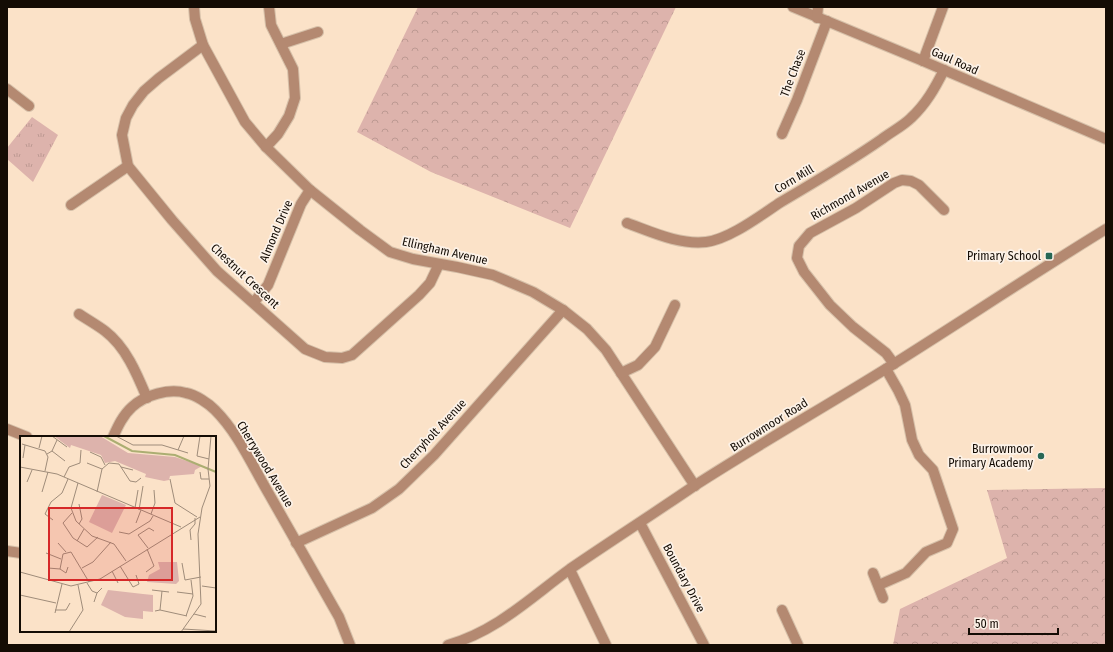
<svg xmlns="http://www.w3.org/2000/svg" width="1113" height="652" viewBox="0 0 1113 652" font-family="'Fira Sans Condensed',sans-serif">
  <style>
    .grass { fill: url(#grass-tufts) }
    .forest { fill: url(#forest-crowns) }
    .lines { fill: none; stroke-linecap: round; stroke-linejoin: round }
    .minor-casing { stroke: #d6c0a9; stroke-width: 12 }
    .minor { stroke: #b48971; stroke-width: 10 }
    .poi-dot { fill: #276755; stroke: #fcf2e8; stroke-width: 1.5 }
    .labels { text-anchor: middle; dominant-baseline: central; stroke-width: 3.5; stroke-linejoin: round; paint-order: stroke }
    .street-label { font-size: 12px; fill: #140c04; stroke: #fcf2e8 }
    .poi-label { font-size: 12px; fill: #140c04; stroke: #fcf2e8; text-anchor: end }
    .inset-river { fill: none; stroke: #abae72; stroke-width: 2 }
    .inset-road { fill: none; stroke: #9f8c7a; stroke-width: 1 }
    .view { fill: #d62828; fill-opacity: 0.15; stroke: #d62828; stroke-width: 2 }
    .inset-edge { fill: none; stroke: #140c04; stroke-width: 2 }
  </style>
  <defs>
    <pattern id="grass-tufts" width="24" height="20" patternUnits="userSpaceOnUse"><rect width="24" height="20" fill="#ddb3ac"/><path d="M3 7l-1-3M5 7V3M7 7l1-3M15 17l-1-3M17 17v-4M19 17l1-3" fill="none" stroke="#bd9992"/></pattern>
    <pattern id="forest-crowns" width="20" height="18" patternUnits="userSpaceOnUse"><rect width="20" height="18" fill="#ddb3ac"/><path d="M2 6a3 3 0 1 1 6 0M12 15a3 3 0 1 1 6 0" fill="none" stroke="#bd9992"/></pattern>
  </defs>
  <rect width="100%" height="100%" fill="#fbe2c8"/>
  <!-- grass -->
  <polygon class="grass" points="32,117 58,135 33,182 7,159 7,148"/>
  <!-- forest -->
  <g class="forest">
    <polygon points="418,7 676,7 570,228 431,172 357,132"/>
    <polygon points="1106,488 1106,645 893,645 900,609 1007,558 987,490"/>
  </g>
  <g class="lines">
    <defs>
      <g id="minor">
        <polyline points="194,7 195,19 203,45 245,122 266,147 310,190 360,230 390,252 413,259 457,267 493,275 533,292 563,310 587,329 606,350 695,486"/>
        <polyline points="793,7 923,61 944,70 1106,139"/>
        <polyline points="817,18 818,7"/>
        <polyline points="281,44 318,32"/>
        <polyline points="203,45 159,78 144,91 133,105 126,118 122,135 128,166 172,220 217,271 305,349 325,357 342,358 352,355 419,295 430,283 439,264"/>
        <polyline points="923,61 943,7"/>
        <polyline points="7,89 29,106"/>
        <polyline points="782,134 797,100 827,21"/>
        <polyline points="266,147 278,134 289,116 295,98 293,69 271,25 269,7"/>
        <polyline points="71,205 128,166"/>
        <path d="M627 223C652 232 679 245 706 242 730 239 761 215 781 202 815 182 849 162 882 139 891 132 903 126 911 118 926 104 935 88 944 70"/>
        <polyline points="254,302 268,285 301,204 310,190"/>
        <path d="M79 314C88 320 97 325 105 331 126 347 137 374 147 398"/>
        <polyline points="894,364 886,353 853,327 830,305 804,272 797,258 799,246 810,233 856,208 894,183 902,180 911,181 919,185 944,210"/>
        <polyline points="621,373 638,365 655,347 675,305"/>
        <polyline points="7,429 27,437"/>
        <path d="M113 437C118 426 123 415 132 407 145 395 169 388 186 393 196 395 208 403 215 410 238 433 252 465 269 494 292 535 316 576 339 617L350 645"/>
        <polyline points="640,523 704,645"/>
        <polyline points="296,543 372,508 399,489 434,455 563,310"/>
        <polyline points="7,551 21,553"/>
        <polyline points="570,570 606,645"/>
        <polyline points="873,573 883,598"/>
        <polyline points="879,585 906,573 926,552 947,543 953,529 933,470 919,455 912,440 905,405 898,390 886,369"/>
        <polyline points="782,610 798,645"/>
        <path d="M448 645C497 631 530 598 570 569 611 541 653 514 694 486 756 446 821 409 884 370 959 323 1031 275 1106 229"/>
      </g>
    </defs>
    <!-- minor casing -->
    <use href="#minor" class="minor-casing"/>
    <!-- minor -->
    <use href="#minor" class="minor"/>
  </g>
  <!-- markers -->
  <g class="poi-dot">
    <rect x="1045" y="252" width="8" height="8" rx="2"/>
    <circle cx="1041" cy="456" r="4"/>
  </g>
  <g class="labels">
    <!-- street labels -->
    <g class="street-label">
      <text transform="translate(955 61) rotate(24)">Gaul Road</text>
      <text transform="translate(793 73) rotate(-69)">The Chase</text>
      <text transform="translate(794 179) rotate(-31)">Corn Mill</text>
      <text transform="translate(850 195) rotate(-30)">Richmond Avenue</text>
      <text transform="translate(276 231) rotate(-67)">Almond Drive</text>
      <text transform="translate(445 251) rotate(13)">Ellingham Avenue</text>
      <text transform="translate(245 276) rotate(43)">Chestnut Crescent</text>
      <text transform="translate(769 425) rotate(-32)">Burrowmoor Road</text>
      <text transform="translate(433 434) rotate(-47)">Cherryholt Avenue</text>
      <text transform="translate(265 464) rotate(59)">Cherrywood Avenue</text>
      <text transform="translate(684 578) rotate(62)">Boundary Drive</text>
    </g>
    <!-- poi labels -->
    <g class="poi-label">
      <text x="1041" y="256">Primary School</text>
      <text x="1033" y="449">Burrowmoor<tspan x="1033" dy="14">Primary Academy</tspan></text>
    </g>
  </g>
  <!-- overview -->
  <g transform="translate(20 436)">
    <rect width="196" height="196" fill="#fbe2c8"/>
    <path d="M34 0H52L51 5 52 0H80L108 17 155 21 182 30 175 34 174 38 150 40 149 44 144 45 125 41 126 38 95 25 85 27 81 19 51 9 50 12ZM82 59 106 69 92 97 69 86ZM138 126H157L159 145 156 148 127 146 129 139 140 133ZM88 154 123 158V183L105 181 81 169Z" fill="#ddb3ac"/>
    <path d="M123 158 133 159V176L123 175Z" fill="#ddb3ac"/>
    <path class="inset-river" d="M84 0 112 15 155 19 196 36"/>
    <path class="inset-road" d="M32 0 47 11M96 0 113 9H142L168 17M180 0 177 20 189 23M2 8 25 15 28 21 25 35M19 12 22 0M158 14 164 0M32 15 45 25M70 16 81 21 85 29M27 18 32 15 37 4M3 22 5 9M67 27 82 33M0 31 37 38 161 91M101 31 113 34M180 36 181 43H189M44 41 49 31 60 27 61 14M150 43 155 67 177 81M110 45 116 46 121 42M7 46 12 34M58 47 51 72 56 85 72 100 94 108 106 125M22 56 28 36M77 56 82 33 89 27 99 28 110 45M115 72 118 54M119 74 123 50M52 77 43 87 53 102 67 111 78 101M131 78 135 67 134 54M33 84 25 78 31 66 42 57 48 43M116 87 121 74M59 88 62 83 59 68M99 96 109 98 130 85 133 80M171 104 170 94 175 88V82M57 105 64 93M38 107 46 116M128 112 118 99 129 92 134 95M26 117 41 123M162 127 165 144 181 141M100 130 113 151 119 148 116 139M28 132 40 133M62 132 73 126 91 106M40 133 43 118 51 116 69 146M40 133 46 137 48 131M92 135 98 147M0 136 51 150 80 143 180 81M126 136 134 130 127 113M67 147 72 155 77 157M182 150 196 152M132 154 149 156M157 156 173 158M0 159 36 167M74 166 77 157 82 152M35 174H46L50 167M140 174 142 155M135 175 140 174 167 180M35 177 42 148M174 178 186 181M166 180 173 160 171 144M163 193 196 195M49 196 63 174 58 149M161 196 181 168 178 98 182 72 190 50 188 33 191 0"/>
    <path class="view" d="M29 72H152V144H29Z"/>
    <rect width="196" height="196" class="inset-edge"/>
  </g>
  <!-- border -->
  <rect width="1113" height="652" fill="none" stroke="#140c04" stroke-width="16"/>
  <!-- scale -->
  <path d="M969 628v6h89v-6" fill="none" stroke="#140c04" stroke-width="2"/>
  <text x="975" y="628" font-size="12" fill="#140c04" stroke="#fcf2e8" stroke-width="3" paint-order="stroke">50 m</text>
</svg>
